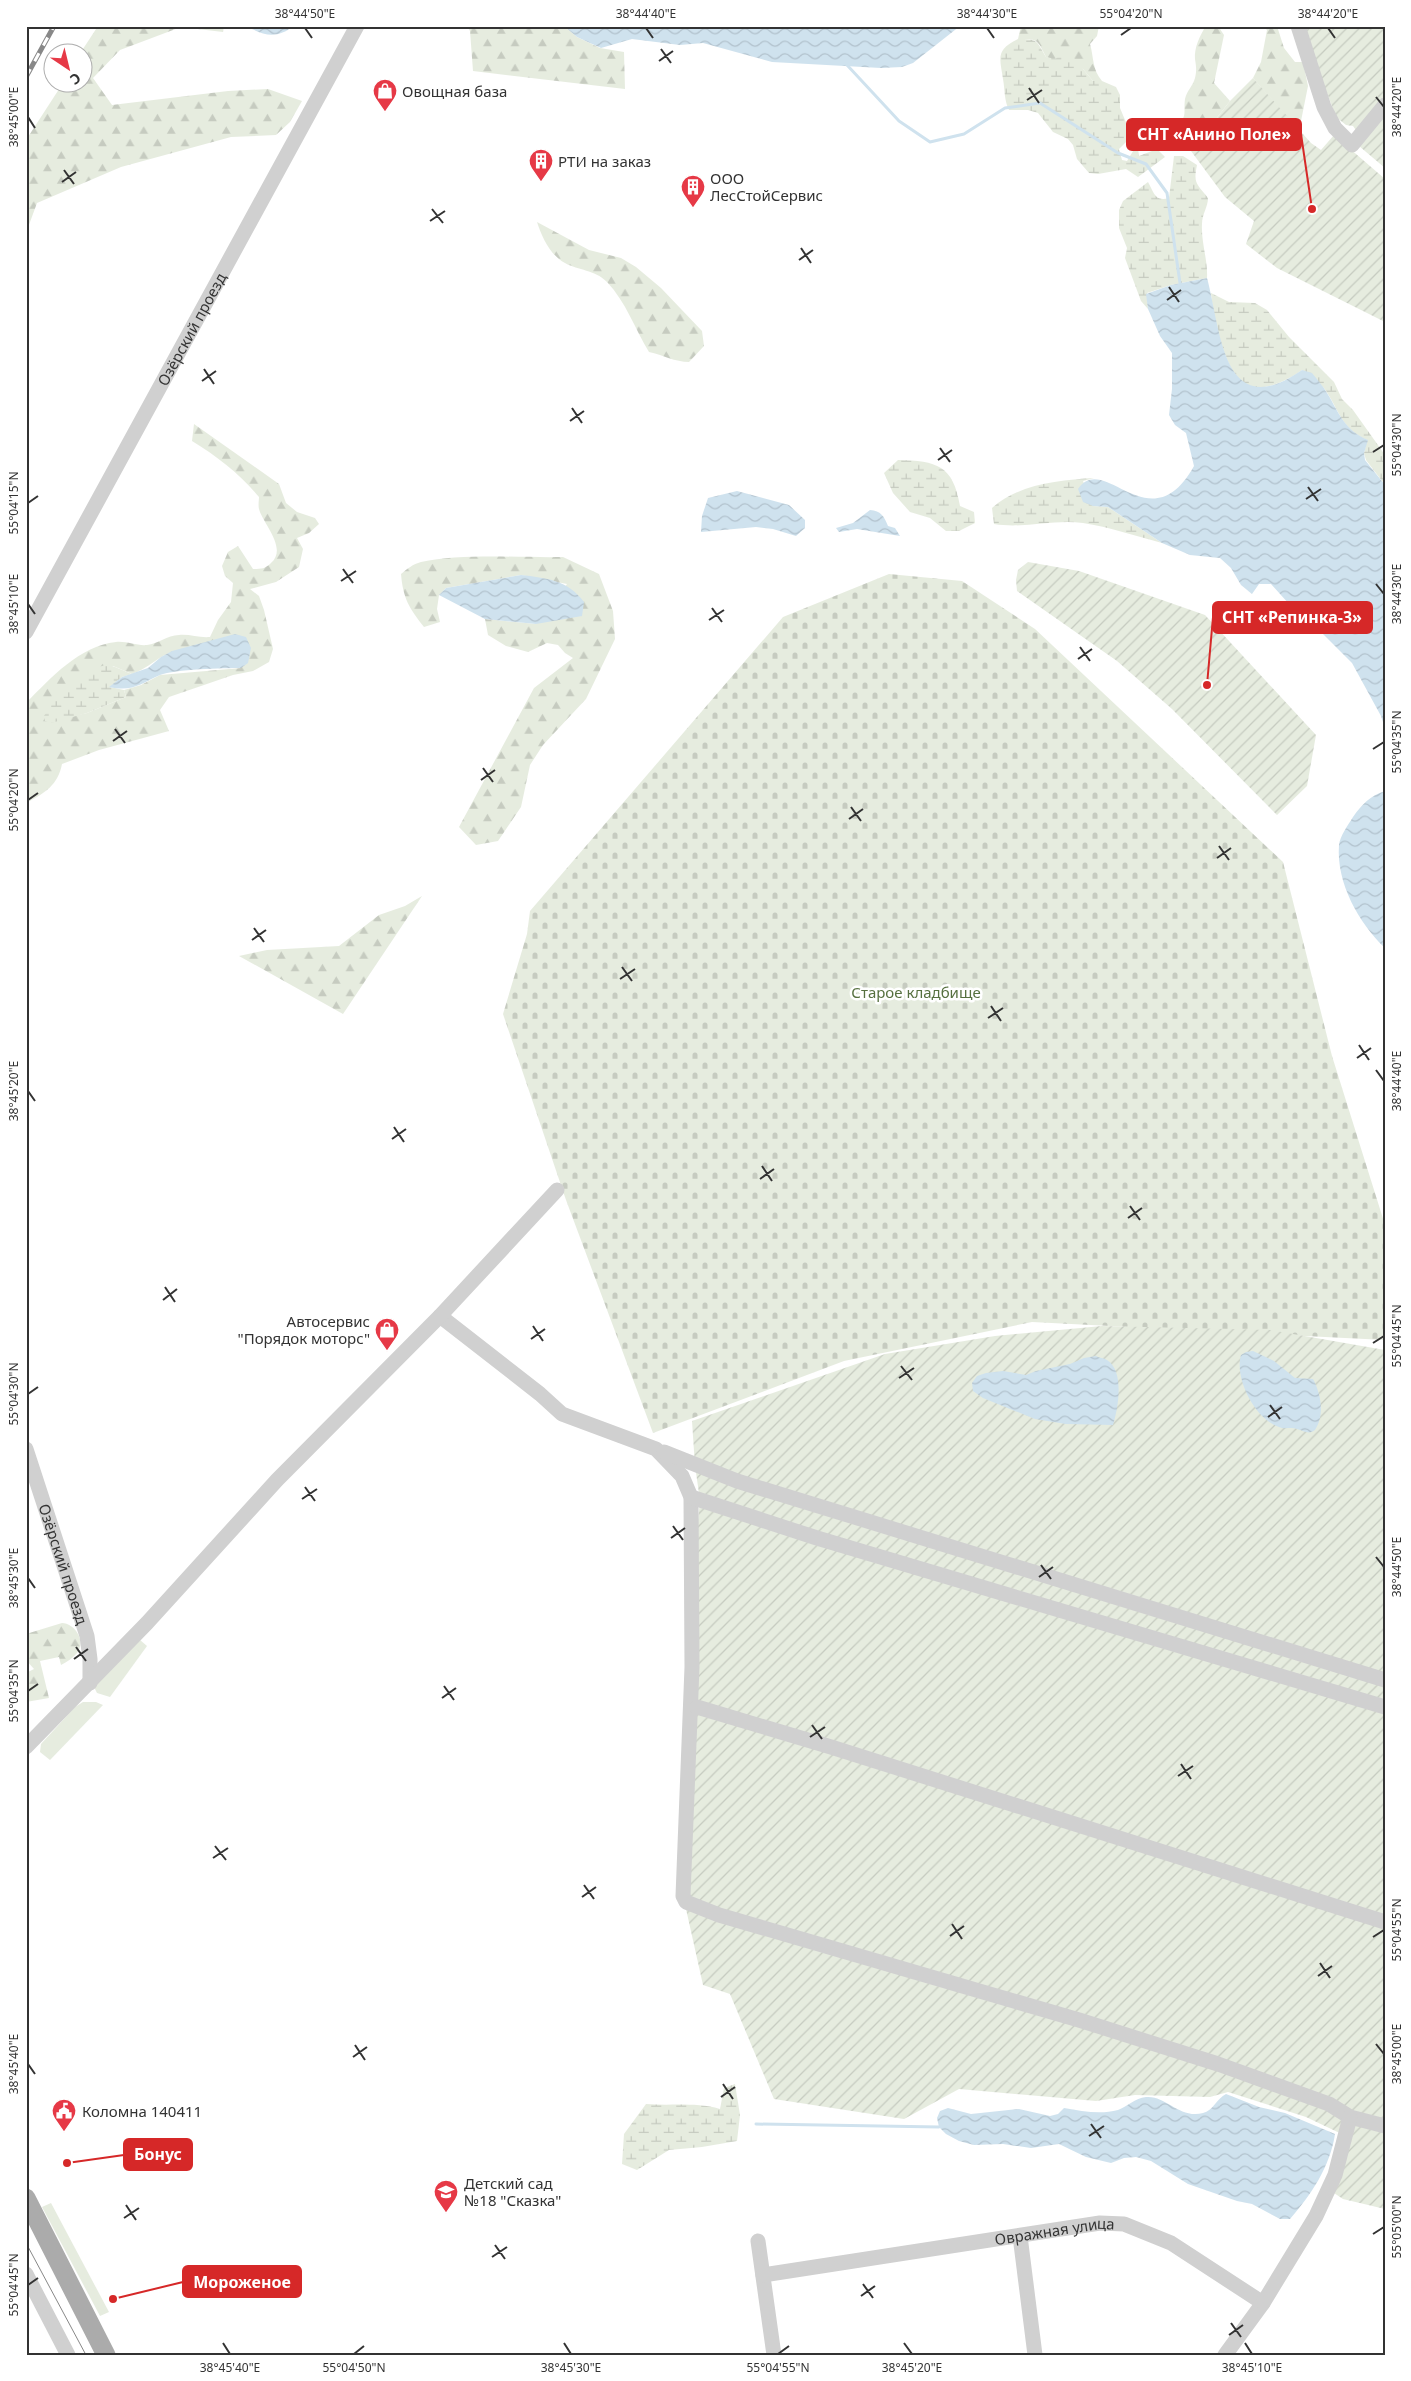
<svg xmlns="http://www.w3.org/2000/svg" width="1411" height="2381" viewBox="0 0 1411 2381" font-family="'Noto Sans',sans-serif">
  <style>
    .grass { fill: #e6ecdf }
    .forest { fill: url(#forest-firs); fill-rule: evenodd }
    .wetland { fill: url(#wetland-marsh) }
    .cemetery { fill: url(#cemetery-stones) }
    .garden { fill: url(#garden-furrows) }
    .water { fill: url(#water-waves) }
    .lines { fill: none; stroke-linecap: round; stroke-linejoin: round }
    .stream { stroke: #cfe2ee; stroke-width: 3 }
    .minor { stroke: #d0d0d0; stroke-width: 15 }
    .major { stroke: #ababab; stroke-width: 19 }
    .tram { stroke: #888; stroke-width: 1 }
    .rail-casing { stroke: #888; stroke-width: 5 }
    .rail { stroke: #fff; stroke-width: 3; stroke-dasharray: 9; stroke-linecap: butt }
    .ticks { fill: none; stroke: #333; stroke-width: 2 }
    .labels { text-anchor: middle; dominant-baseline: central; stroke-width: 5; stroke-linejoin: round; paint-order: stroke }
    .poi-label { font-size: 15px; fill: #333; stroke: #fff; text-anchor: start }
    .street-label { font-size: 15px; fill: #333; stroke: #fff }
    .park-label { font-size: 15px; fill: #56703f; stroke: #fff }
    .leader { fill: none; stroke: #d62828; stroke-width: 2 }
    .callout-dot { fill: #d62828; stroke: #fff; stroke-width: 2 }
    .callout { fill: #d62828; stroke: #d62828; stroke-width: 2 }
    .callout-label { font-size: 16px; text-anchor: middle; font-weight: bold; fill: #fff }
    .neatline { fill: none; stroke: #333; stroke-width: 2 }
    .ticks-label { font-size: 12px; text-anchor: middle; fill: #333 }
  </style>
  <defs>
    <pattern id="forest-firs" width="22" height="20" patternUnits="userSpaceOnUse" patternTransform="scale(1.25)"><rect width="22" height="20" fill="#e6ecdf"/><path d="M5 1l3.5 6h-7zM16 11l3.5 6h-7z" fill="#c6cbc0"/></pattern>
    <pattern id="wetland-marsh" width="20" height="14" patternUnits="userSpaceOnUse" patternTransform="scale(1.25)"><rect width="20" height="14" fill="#e6ecdf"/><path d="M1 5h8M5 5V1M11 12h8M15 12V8" fill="none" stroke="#c6cbc0"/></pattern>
    <pattern id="cemetery-stones" width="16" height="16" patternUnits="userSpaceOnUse" patternTransform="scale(1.25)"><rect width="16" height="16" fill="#e6ecdf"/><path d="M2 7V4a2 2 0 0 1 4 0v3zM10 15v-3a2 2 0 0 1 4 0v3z" fill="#c6cbc0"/></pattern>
    <pattern id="garden-furrows" width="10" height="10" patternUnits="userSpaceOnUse" patternTransform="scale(1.25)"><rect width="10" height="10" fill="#e6ecdf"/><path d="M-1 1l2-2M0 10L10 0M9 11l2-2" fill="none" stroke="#c6cbc0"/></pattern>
    <pattern id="water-waves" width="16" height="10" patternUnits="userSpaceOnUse" patternTransform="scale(1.25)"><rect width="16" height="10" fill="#cfe2ee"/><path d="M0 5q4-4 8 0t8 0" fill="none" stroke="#b2c2cd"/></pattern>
  </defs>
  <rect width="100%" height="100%" fill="#fff"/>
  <!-- grass -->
  <g class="grass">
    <polygon points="140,1640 147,1646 110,1697 97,1693 94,1687"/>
    <polygon points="83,1702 96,1702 103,1705 50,1760 40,1752 41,1744 75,1707"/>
    <polygon points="51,2203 109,2312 100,2316 42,2207"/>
  </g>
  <!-- forest -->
  <g class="forest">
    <polygon points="98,26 224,26 223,32 181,27 120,50 93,78 112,105 228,91 268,89 302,101 290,122 276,135 231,137 121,167 37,203 26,233 26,140 63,83 82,82 81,52"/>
    <polygon points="467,26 564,26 577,37 600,48 624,52 625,89 473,71 470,31"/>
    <path d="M1021 26H1099L1097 36 1090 44C1094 58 1092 69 1102 81H1093L1083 69 1046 57C1037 39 1038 39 1018 39Z"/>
    <path d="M1206 26H1218L1224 35 1214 83 1230 101 1191 151 1182 131 1174 134 1173 128C1189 117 1183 114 1185 99 1187 90 1193 86 1195 78 1197 70 1196 66 1195 59 1194 48 1200 35 1206 26Z"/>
    <polygon points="1263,26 1277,26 1284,48 1295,62 1303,62 1308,86 1299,131 1253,78 1261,62 1267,30"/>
    <path d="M537 222 589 250 621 258 636 267 661 288 702 331 704 346 689 362C675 362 663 355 649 352 635 329 626 302 607 282 594 269 579 271 565 263 550 255 542 237 537 222Z"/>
    <path d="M194 424 279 484 286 503 297 512 315 518 319 524 309 533 297 538 303 549 299 567 276 582 250 589 259 596 264 610 273 649 269 662 253 671 233 675 169 697 160 710 169 731 99 750 62 764C58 785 45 793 26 803V703C51 678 79 646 116 642 127 641 137 646 147 645 158 644 167 635 179 635 190 634 199 638 210 637L218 620 231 602 233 583 225 576 222 566 228 552 238 546 253 569C261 569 265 569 271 563 288 548 263 524 259 509 258 505 259 500 259 497 240 474 218 457 192 441ZM193 646 241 668 160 675 141 685 124 690 126 697 87 713 73 716 113 666 132 674C147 668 151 663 163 656 172 651 183 649 193 646Z"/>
    <path d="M563 557 599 574 613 611 615 639 586 699 543 745 530 765 521 807 498 841 476 845 459 827 534 688 573 658 565 653 558 645 547 643 528 652 506 646 488 635 485 619 536 624 567 584 521 575 446 588 439 595 437 609 440 622 424 627C409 608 403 598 401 574 407 569 413 564 421 562 462 553 520 558 563 557Z"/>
    <polygon points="422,896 343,1014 239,956 267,950 339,946 379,915 405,906"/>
    <path d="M62 1623C74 1623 87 1641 77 1653 73 1658 67 1662 61 1665L59 1657 40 1661 49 1698 26 1702V1673L34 1669 26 1660V1634Z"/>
  </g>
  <!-- wetland -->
  <g class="wetland">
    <path d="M1018 39C1038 39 1036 40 1046 57L1056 59 1060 54 1068 51 1093 81H1102L1116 87 1120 95V108L1130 132V138L1119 149 1122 160 1127 161 1135 148H1138L1139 156 1157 149 1165 157 1138 177 1126 169 1098 174 1089 173 1077 159 1073 145 1068 139 1053 132 1038 113 1028 110H1009C1004 100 1005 90 1003 79 1000 58 995 50 1018 39Z"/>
    <path d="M1174 156H1183L1197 165C1193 184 1197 184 1208 198 1208 207 1202 214 1202 224 1201 243 1208 260 1207 278L1171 285 1147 293 1148 309 1141 301 1125 258 1127 248 1119 228V210L1123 201 1148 182C1154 192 1154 202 1169 198Z"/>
    <path d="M1211 293 1229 302 1255 303 1267 310 1289 337 1334 382 1342 399 1353 410 1385 455V485L1366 460 1364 453 1367 440C1341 428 1340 412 1326 391 1320 382 1310 377 1302 370 1290 379 1266 391 1251 387 1225 380 1213 315 1211 293Z"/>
    <path d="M898 460C937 461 953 465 960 506L974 512 975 523 959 531H946L930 518 910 512 893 493 884 473Z"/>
    <path d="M1094 478 1083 481 1093 506 1108 507 1162 543C1136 536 1109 527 1083 523 1053 519 1024 529 994 524L992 508C1019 484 1059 480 1094 478Z"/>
    <path d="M105 665C114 665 123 671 132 674L122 677 110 687 124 690 126 697 87 713 51 723 45 721 44 716C60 691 76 674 105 665Z"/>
    <path d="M735 2084 740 2115 737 2141 702 2147 669 2150 637 2170 622 2164 624 2134 646 2104C671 2106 696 2102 720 2109L724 2088Z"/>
  </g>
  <!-- cemetery -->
  <polygon class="cemetery" points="889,574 962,581 1035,629 1283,862 1332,1056 1385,1225 1385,1340 1032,1322 844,1361 653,1433 566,1200 503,1014 527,934 530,911 783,617"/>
  <!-- garden -->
  <g class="garden">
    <polygon points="1302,26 1385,26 1385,168 1359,146 1362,139 1353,126 1346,125 1336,117"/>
    <polygon points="1253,78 1311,143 1321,150 1334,135 1385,179 1385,322 1277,268 1246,244 1254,221 1225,197 1191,151 1230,101"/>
    <polygon points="1028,562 1079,571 1205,615 1316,735 1307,786 1277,815 1172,709 1117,661 1017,591 1016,580 1018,570"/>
    <polygon points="1102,1326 1270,1330 1385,1350 1385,2209 1343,2199 1334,2193 1348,2137 1306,2117 1228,2092 1210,2097 1135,2095 1096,2101 959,2089 904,2119 774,2099 730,1994 703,1985 686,1909 696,1540 700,1500 695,1466 692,1421 885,1354 995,1336"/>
  </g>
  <!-- water -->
  <g class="water">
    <path d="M247 26H293C278 39 263 36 247 26Z"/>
    <polygon points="564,26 960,26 913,63 902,67 881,68 772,62 703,43 680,45 632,39 601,48 577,37"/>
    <path d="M1207 278C1221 329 1222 426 1302 370L1312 373C1317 379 1323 386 1327 393 1340 414 1343 429 1368 440L1364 453 1365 460 1385 485V728L1381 716 1352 663 1320 631 1299 615 1271 584H1259L1252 594 1241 585 1231 568 1220 558 1190 555 1162 543 1108 507 1093 506 1083 502 1078 489C1104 450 1150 545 1194 466L1186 433 1175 425 1169 415 1172 389V353L1160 336 1148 309 1146 294 1171 285Z"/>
    <polygon points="737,491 789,505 805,520 805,528 796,536 773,529 756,527 701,532 702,516 708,498"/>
    <path d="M870 510C881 511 884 516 888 526L895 528 900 536 857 529 839 532 836 528 853 523Z"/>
    <path d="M521 575C546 578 568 580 584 602L582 616 536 624 485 619 439 595 446 588Z"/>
    <path d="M235 634 246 637 251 648 248 663 241 668C223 668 175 669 160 675 140 684 133 692 109 687L122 677 148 668 161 657 172 651Z"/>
    <path d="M1385 791V948C1359 923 1336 883 1339 845 1340 836 1348 825 1353 817 1362 804 1370 796 1385 791Z"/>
    <path d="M1253 1351 1274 1361 1295 1378 1313 1379C1321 1394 1325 1415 1315 1430 1309 1435 1304 1431 1297 1429 1292 1427 1287 1429 1282 1428 1256 1422 1234 1379 1241 1355L1246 1352Z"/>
    <path d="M1096 1356C1099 1358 1104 1358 1107 1360 1125 1371 1118 1409 1113 1425L1066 1424 1035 1419 983 1398 973 1391 972 1383 977 1376 986 1373 1003 1371 1026 1375 1036 1371 1070 1364 1084 1358Z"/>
    <path d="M1226 2094 1259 2107 1285 2113 1335 2134C1330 2167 1311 2195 1290 2219H1280L1252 2204 1237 2201 1188 2184 1151 2161 1136 2157 1124 2158 1111 2163 1086 2157 1059 2144 1031 2148 1003 2144 974 2145 959 2141 946 2134 939 2127 937 2118 940 2111 948 2108 971 2114 1019 2109 1050 2116 1058 2114 1064 2108C1082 2111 1100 2115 1118 2110 1127 2107 1135 2098 1146 2097 1166 2095 1179 2119 1203 2113 1213 2111 1217 2098 1226 2094Z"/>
  </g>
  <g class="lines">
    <!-- stream -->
    <g class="stream">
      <polyline points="847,65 899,121 930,142 964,134 1005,108 1040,103 1118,153 1146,164 1167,193 1180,283"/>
      <polyline points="756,2124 939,2127"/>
    </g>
    <!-- minor -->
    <g class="minor">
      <polyline points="1298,26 1324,107 1335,128 1352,145 1385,105"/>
      <path id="s1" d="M26 632 357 26"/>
      <polyline points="440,1316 540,1394 562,1414 656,1449 682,1476 691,1497 692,1667 683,1896 686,1902 719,1915 1079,2020 1218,2064 1329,2104 1350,2117 1385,2126"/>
      <path id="s2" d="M26 1449 87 1636 90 1659V1683"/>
      <polyline points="664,1452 737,1481 1385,1680"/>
      <polyline points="691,1497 817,1538 1385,1707"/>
      <polyline points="697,1707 831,1747 1385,1922"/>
      <polyline points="26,1747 147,1623 277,1480 440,1316 557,1190"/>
      <polyline points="1020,2236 1035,2355"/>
      <polyline points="758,2241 774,2355"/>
      <polyline points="26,2274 68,2355"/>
      <path id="s3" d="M763 2275 1100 2223 1124 2224 1171 2243 1263 2303 1225 2355"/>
      <polyline points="1263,2303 1316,2216 1335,2175 1350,2117"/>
    </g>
    <!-- major -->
    <polyline class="major" points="26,2198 106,2355"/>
    <!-- tram -->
    <polyline class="tram" points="26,2243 86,2355"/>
    <defs>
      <polyline id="rail" points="26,77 54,26"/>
    </defs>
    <!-- rail casing -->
    <use href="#rail" class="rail-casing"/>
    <!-- rail -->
    <use href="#rail" class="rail"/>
  </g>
  <!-- ticks -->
  <path class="ticks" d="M305 28 312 38M646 28 653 38M987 28 994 38M1328 28 1335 38M1121 35 1131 28M661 49 671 63M659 61 673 51M1029 88 1039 103M1376 97 1384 107M1027 100 1042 90M28 117 35 128M64 170 74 184M62 182 76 172M432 209 443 223M430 221 445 211M801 248 811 263M799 260 813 250M1169 287 1179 302M1167 300 1181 290M204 369 214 384M202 381 216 371M572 408 582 423M570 421 584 411M940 448 950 462M1373 452 1384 445M938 460 952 450M1308 487 1318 501M1306 499 1321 489M28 503 38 496M343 569 353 583M341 581 356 571M1376 584 1384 594M28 604 35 614M712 608 722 622M709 620 724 610M1080 647 1090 661M1078 659 1092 649M115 729 125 743M113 741 127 731M1373 749 1384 742M483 768 493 782M481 780 495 770M28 800 38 793M851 807 861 821M849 819 863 809M1219 846 1229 860M1217 858 1231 848M254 928 264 942M252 940 266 930M622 967 632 981M620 979 635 969M991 1006 1001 1021M988 1018 1003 1008M1359 1045 1369 1060M1357 1058 1371 1048M1376 1070 1384 1081M28 1091 35 1101M394 1127 404 1142M392 1139 406 1129M762 1166 772 1181M760 1179 774 1169M1130 1206 1140 1220M1128 1218 1142 1208M165 1287 175 1302M163 1300 177 1289M533 1326 543 1341M531 1339 545 1329M1373 1343 1384 1336M901 1366 912 1380M899 1378 914 1368M28 1394 38 1387M1270 1405 1280 1419M1268 1417 1282 1407M305 1487 315 1501M302 1499 317 1489M673 1526 683 1540M671 1538 685 1528M1376 1557 1384 1567M1041 1565 1051 1579M1039 1577 1053 1567M28 1578 35 1588M76 1647 86 1661M74 1659 88 1649M444 1686 454 1700M28 1691 38 1684M442 1698 456 1688M812 1725 822 1739M810 1737 825 1727M1181 1764 1191 1779M1178 1776 1193 1766M215 1846 226 1860M213 1858 228 1848M584 1885 594 1899M582 1897 596 1887M952 1924 962 1939M950 1936 964 1926M1373 1937 1384 1930M1320 1963 1330 1978M1318 1976 1332 1966M1376 2044 1384 2054M355 2045 365 2060M353 2057 367 2047M28 2064 35 2074M723 2084 733 2099M721 2097 735 2087M1091 2124 1101 2138M1089 2136 1104 2126M126 2205 136 2220M124 2218 139 2208M1373 2234 1384 2227M495 2245 505 2259M492 2257 507 2247M863 2284 873 2298M28 2285 38 2278M861 2296 875 2286M1231 2323 1241 2337M1229 2335 1243 2325M223 2343 230 2354M564 2343 571 2354M904 2343 912 2354M1245 2343 1252 2354M354 2354 364 2346M778 2354 789 2346"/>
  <!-- icons -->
  <defs>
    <symbol id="shop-pin" viewBox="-11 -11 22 30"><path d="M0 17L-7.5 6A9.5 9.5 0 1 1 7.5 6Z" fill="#e63946" stroke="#fff"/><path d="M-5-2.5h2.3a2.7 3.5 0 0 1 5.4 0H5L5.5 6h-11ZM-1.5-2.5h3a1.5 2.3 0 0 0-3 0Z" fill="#fff"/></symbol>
    <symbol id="building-pin" viewBox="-11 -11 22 30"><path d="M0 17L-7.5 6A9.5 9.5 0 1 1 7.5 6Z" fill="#e63946" stroke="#fff"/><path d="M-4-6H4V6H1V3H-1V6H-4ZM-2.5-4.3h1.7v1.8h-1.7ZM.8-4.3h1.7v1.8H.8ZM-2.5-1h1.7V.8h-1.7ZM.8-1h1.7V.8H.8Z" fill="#fff"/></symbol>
    <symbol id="civic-pin" viewBox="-11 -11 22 30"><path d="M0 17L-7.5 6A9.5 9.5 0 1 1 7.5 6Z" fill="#e63946" stroke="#fff"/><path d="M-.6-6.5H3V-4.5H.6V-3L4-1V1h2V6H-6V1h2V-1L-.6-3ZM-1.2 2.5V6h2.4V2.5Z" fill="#fff"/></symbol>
    <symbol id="school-pin" viewBox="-11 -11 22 30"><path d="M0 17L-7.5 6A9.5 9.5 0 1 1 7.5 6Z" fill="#e63946" stroke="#fff"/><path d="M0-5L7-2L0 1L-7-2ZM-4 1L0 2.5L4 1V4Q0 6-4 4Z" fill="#fff"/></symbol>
  </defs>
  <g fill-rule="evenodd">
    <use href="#shop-pin" x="371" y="77" width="28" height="38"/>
    <use href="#building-pin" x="527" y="147" width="28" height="38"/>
    <use href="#building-pin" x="679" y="173" width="28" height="38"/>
    <use href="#shop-pin" x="373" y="1316" width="28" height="38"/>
    <use href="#civic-pin" x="50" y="2097" width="28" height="38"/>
    <use href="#school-pin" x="432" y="2178" width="28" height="38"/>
  </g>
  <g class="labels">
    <!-- poi labels -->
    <g class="poi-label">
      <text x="402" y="91">Овощная база</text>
      <text x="558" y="161">РТИ на заказ</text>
      <text x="710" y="178">ООО<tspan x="710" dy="17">ЛесСтойСервис</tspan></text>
      <text x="370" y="1321" text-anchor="end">Автосервис<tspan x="370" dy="17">"Порядок моторс"</tspan></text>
      <text x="82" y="2111">Коломна 140411</text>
      <text x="464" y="2183">Детский сад<tspan x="464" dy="17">№18 "Сказка"</tspan></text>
    </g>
    <!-- street labels -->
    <g class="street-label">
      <text stroke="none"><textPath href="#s1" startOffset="345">Озёрский проезд</textPath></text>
      <text stroke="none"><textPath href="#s2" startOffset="121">Озёрский проезд</textPath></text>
      <text stroke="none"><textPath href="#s3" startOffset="295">Овражная улица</textPath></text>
    </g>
    <!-- park labels -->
    <g class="park-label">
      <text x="916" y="992">Старое кладбище</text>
    </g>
  </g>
  <!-- callouts -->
  <path class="leader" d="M1312 209L1301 134M1207 685L1213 617M67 2163L124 2155M113 2299L183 2282"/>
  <g class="callout-dot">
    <circle cx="1312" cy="209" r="5"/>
    <circle cx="1207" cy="685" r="5"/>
    <circle cx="67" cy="2163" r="5"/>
    <circle cx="113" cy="2299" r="5"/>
  </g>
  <g class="callout">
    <rect x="1127" y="119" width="174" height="31" rx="5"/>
    <rect x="1213" y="602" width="159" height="31" rx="5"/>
    <rect x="124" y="2139" width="68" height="31" rx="5"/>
    <rect x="183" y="2266" width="118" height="31" rx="5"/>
  </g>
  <g class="callout-label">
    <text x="1214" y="140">СНТ «Анино Поле»</text>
    <text x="1292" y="623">СНТ «Репинка-3»</text>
    <text x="158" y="2160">Бонус</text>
    <text x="242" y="2288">Мороженое</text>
  </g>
  <!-- border -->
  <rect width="1411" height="2381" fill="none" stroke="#ffffff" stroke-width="55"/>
  <!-- north arrow -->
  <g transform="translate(68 68) rotate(145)"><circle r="24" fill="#ffffff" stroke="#adadad"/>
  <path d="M0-4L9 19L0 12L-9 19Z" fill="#e63946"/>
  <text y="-8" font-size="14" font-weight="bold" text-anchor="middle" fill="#333333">С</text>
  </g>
  <rect x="28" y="28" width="1356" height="2326" class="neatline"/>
  <g class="ticks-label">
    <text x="305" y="18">38°44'50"E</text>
    <text x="646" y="18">38°44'40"E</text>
    <text x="987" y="18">38°44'30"E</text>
    <text x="1131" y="18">55°04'20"N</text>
    <text x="1328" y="18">38°44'20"E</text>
    <text transform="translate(1397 107) rotate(-90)" y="4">38°44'20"E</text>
    <text transform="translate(14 117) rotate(-90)" y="4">38°45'00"E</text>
    <text transform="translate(1397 445) rotate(-90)" y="4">55°04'30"N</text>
    <text transform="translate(14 503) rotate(-90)" y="4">55°04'15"N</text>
    <text transform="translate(1397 594) rotate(-90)" y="4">38°44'30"E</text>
    <text transform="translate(14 604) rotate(-90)" y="4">38°45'10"E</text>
    <text transform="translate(1397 742) rotate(-90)" y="4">55°04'35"N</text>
    <text transform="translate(14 800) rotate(-90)" y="4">55°04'20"N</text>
    <text transform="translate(1397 1081) rotate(-90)" y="4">38°44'40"E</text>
    <text transform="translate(14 1091) rotate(-90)" y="4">38°45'20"E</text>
    <text transform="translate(1397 1336) rotate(-90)" y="4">55°04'45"N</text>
    <text transform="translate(14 1394) rotate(-90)" y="4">55°04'30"N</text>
    <text transform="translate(1397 1567) rotate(-90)" y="4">38°44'50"E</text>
    <text transform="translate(14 1578) rotate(-90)" y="4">38°45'30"E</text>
    <text transform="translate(14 1691) rotate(-90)" y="4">55°04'35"N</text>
    <text transform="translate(1397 1930) rotate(-90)" y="4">55°04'55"N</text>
    <text transform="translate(1397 2054) rotate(-90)" y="4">38°45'00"E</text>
    <text transform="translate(14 2064) rotate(-90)" y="4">38°45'40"E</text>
    <text transform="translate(1397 2227) rotate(-90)" y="4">55°05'00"N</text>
    <text transform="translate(14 2285) rotate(-90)" y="4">55°04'45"N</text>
    <text x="230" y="2372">38°45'40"E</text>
    <text x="354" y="2372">55°04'50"N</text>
    <text x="571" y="2372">38°45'30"E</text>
    <text x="778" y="2372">55°04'55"N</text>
    <text x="912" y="2372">38°45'20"E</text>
    <text x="1252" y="2372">38°45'10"E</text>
  </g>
</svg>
